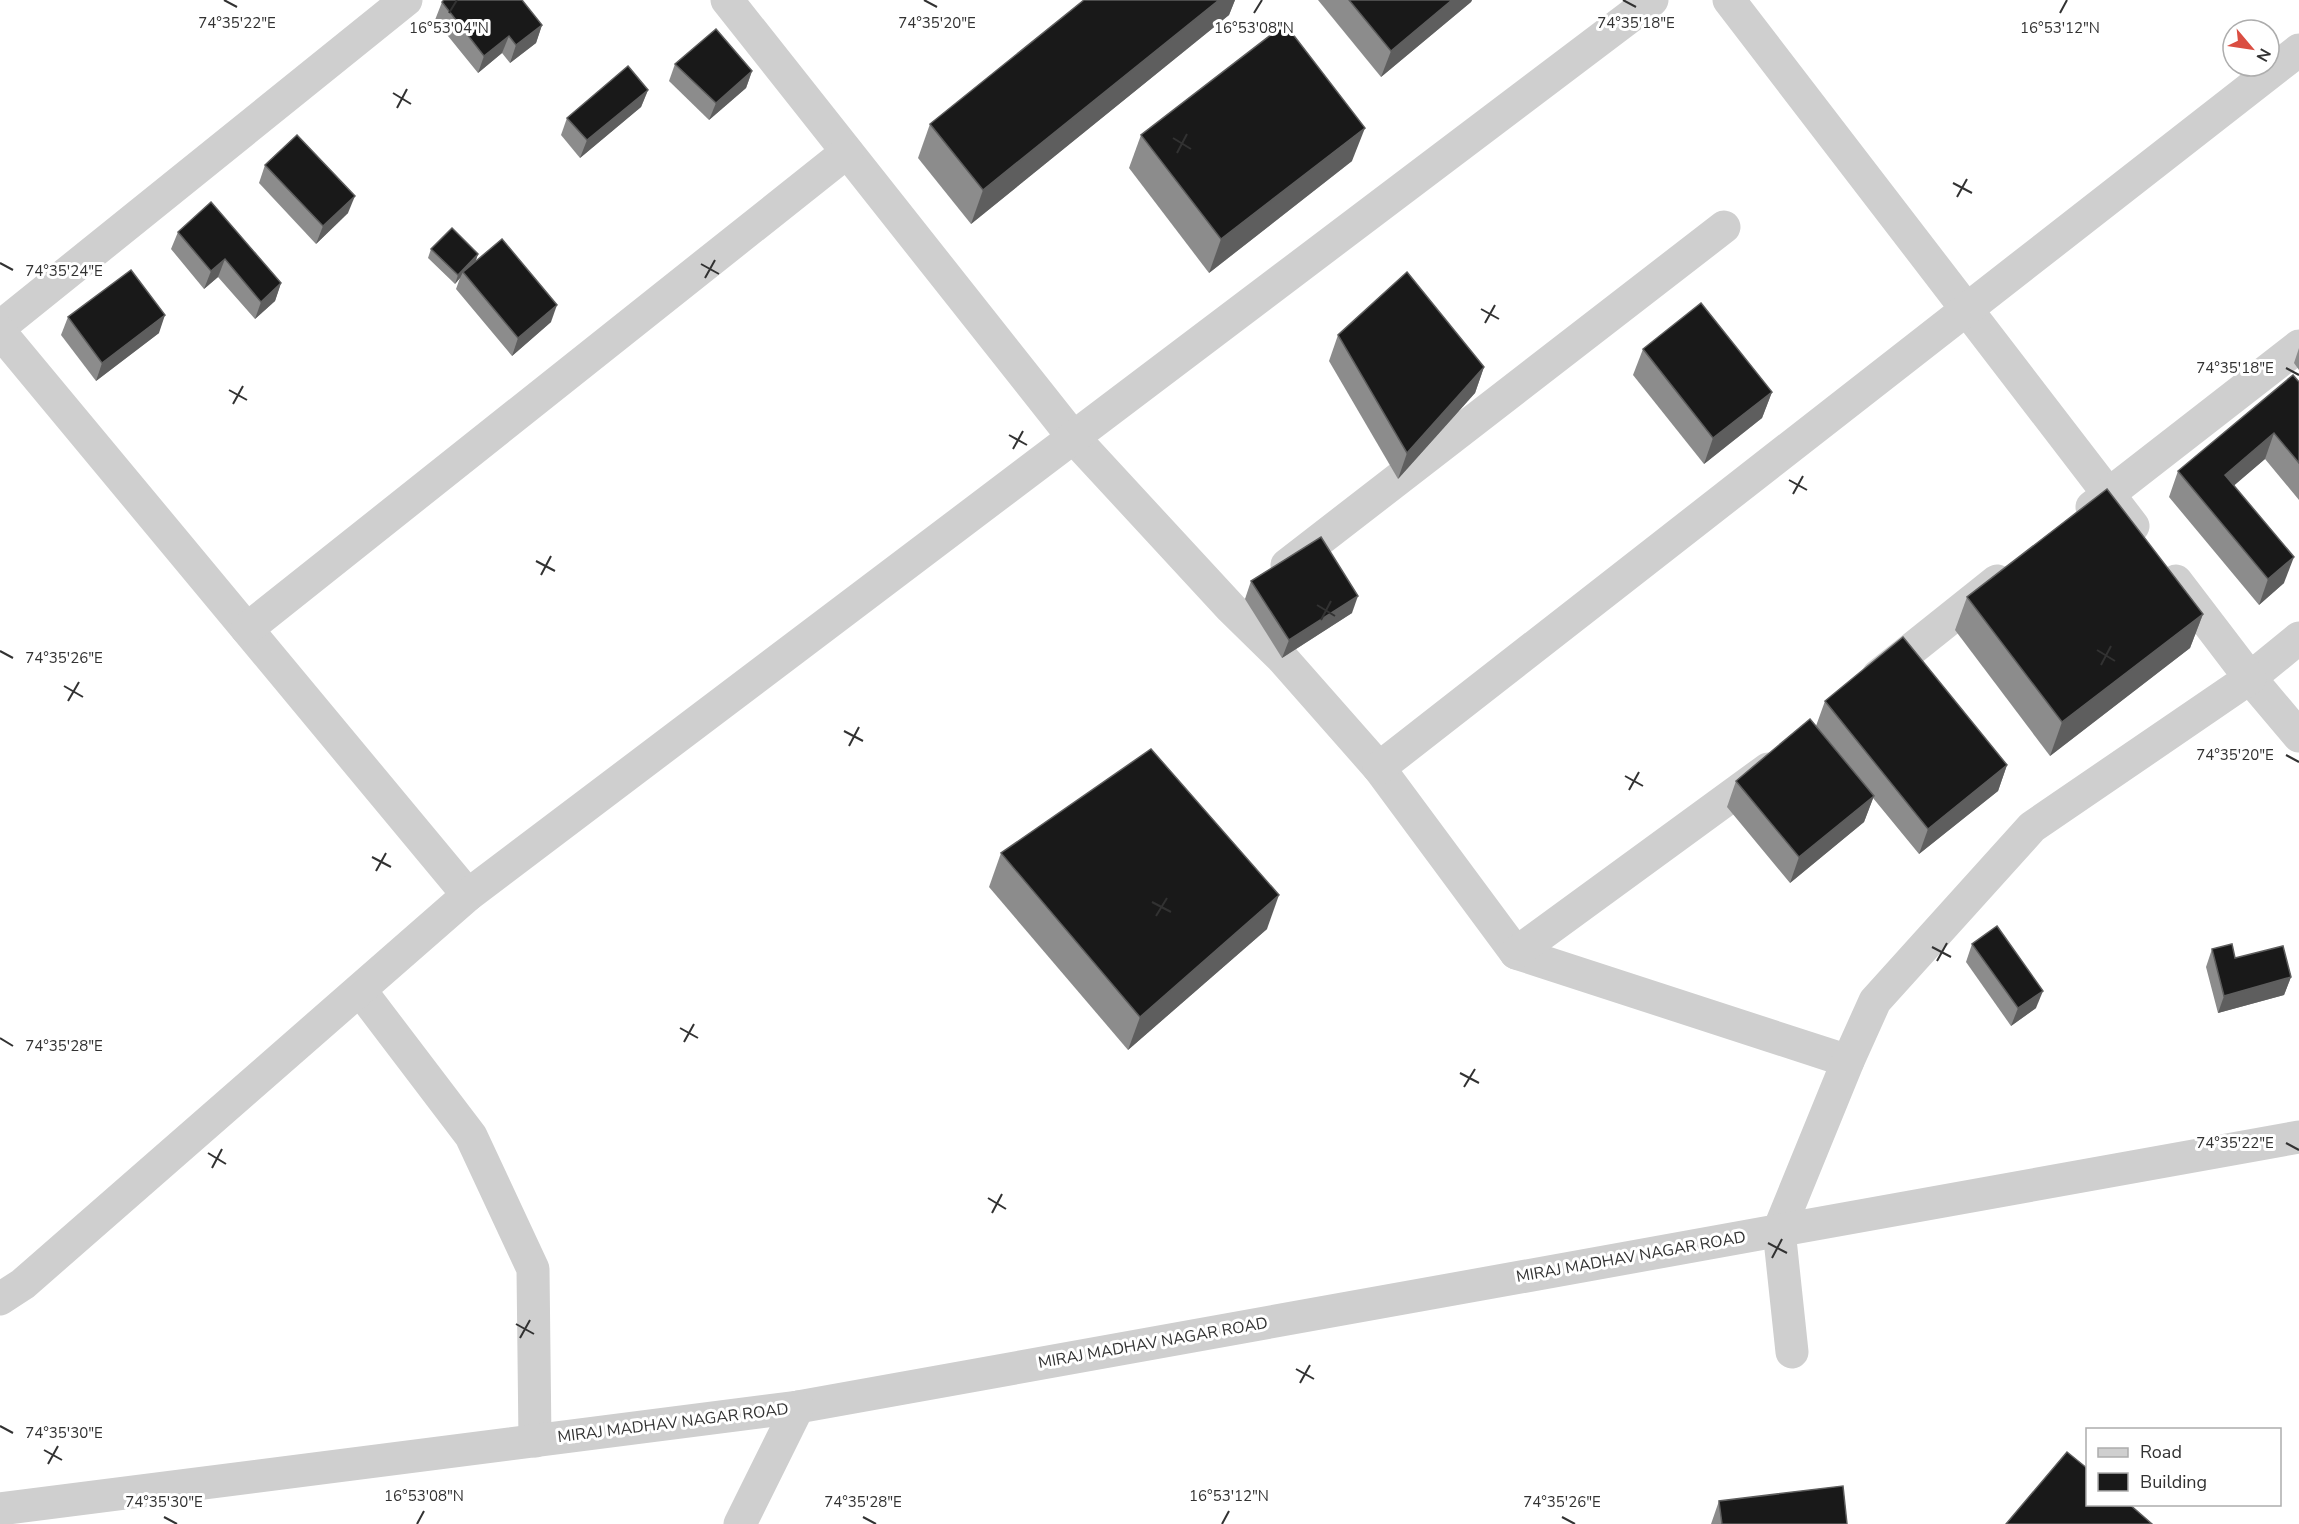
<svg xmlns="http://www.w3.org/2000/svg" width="2299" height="1524" viewBox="0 0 2299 1524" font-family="'Nunito Sans',sans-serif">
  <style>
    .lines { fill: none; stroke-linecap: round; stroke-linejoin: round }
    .minor { stroke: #cfcfcf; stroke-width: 33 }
    .wall { fill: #8c8c8c }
    .shaded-wall { fill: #5e5e5e }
    .building { fill: #191919; stroke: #5e5e5e; stroke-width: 1.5 }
    .ticks { fill: none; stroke: #323232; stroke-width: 2 }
    .labels { text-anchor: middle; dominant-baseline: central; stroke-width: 6; stroke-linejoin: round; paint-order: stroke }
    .street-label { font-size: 16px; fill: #323232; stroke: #fff }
    .ticks-label { font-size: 15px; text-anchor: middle; fill: #323232; stroke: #fff; stroke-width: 6; stroke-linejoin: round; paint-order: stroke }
  </style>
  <rect width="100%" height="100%" fill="#fff"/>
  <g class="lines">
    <!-- minor -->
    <g class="minor">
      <polyline points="727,0 1073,437 1231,608 1282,658 1379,768 1516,953 1848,1061"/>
      <polyline points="1729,0 2133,526"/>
      <polyline points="0,327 406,0"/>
      <polyline points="0,332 468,895"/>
      <polyline points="2092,507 2299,346"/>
      <polyline points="1287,565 1724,227"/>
      <polyline points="247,629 847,152"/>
      <polyline points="2299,638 2250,678 2299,736"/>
      <polyline points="1878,676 1997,581"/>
      <polyline points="1379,768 2299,50"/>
      <polyline points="1516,953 1768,769"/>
      <polyline points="360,990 471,1136 533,1269 535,1441"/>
      <polyline points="0,1299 23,1284 468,895 1652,0"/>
      <polyline points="1792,1352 1779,1230 1848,1061 1875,1001 2032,827 2250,678 2176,581"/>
      <polyline points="0,1509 798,1407 2299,1137"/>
      <polyline points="740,1524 798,1407"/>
    </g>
  </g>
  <!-- wall -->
  <g class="wall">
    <polygon points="1084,0 1235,0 1229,15 971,224 918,158 930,124"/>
    <polygon points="1318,0 1472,0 1471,2 1381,77"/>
    <polygon points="442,2 542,25 536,43 510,63 502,53 478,73 435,20"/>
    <polygon points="675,64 752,71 746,88 709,120 669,81"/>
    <polygon points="648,90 641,107 580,158 561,135 567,118"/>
    <polygon points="1141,135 1352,161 1209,273 1129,168"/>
    <polygon points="265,165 348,213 316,244 259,183"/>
    <polygon points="178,232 281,283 275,301 255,319 218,277 204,289 171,249"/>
    <polygon points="431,249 478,254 476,260 551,322 512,356 456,289 460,278 455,284 428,258"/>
    <polygon points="68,317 159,333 96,381 61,335"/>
    <polygon points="1338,335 1484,367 1475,393 1398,479 1329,361"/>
    <polygon points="2299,348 2299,370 2294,363"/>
    <polygon points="1643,349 1772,392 1762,418 1704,464 1633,375"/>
    <polygon points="2299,382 2299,500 2265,459 2234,485 2284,583 2259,605 2169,497 2178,471"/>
    <polygon points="1251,581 1352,613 1282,658 1245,599"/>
    <polygon points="1967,597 2203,614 2190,648 2050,756 1955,630"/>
    <polygon points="1825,701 2007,765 1998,791 1919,854 1873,798 1864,822 1790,883 1727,807 1736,781 1816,726"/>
    <polygon points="1001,853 1267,929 1128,1050 989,887"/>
    <polygon points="1972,944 2036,1008 2011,1026 1966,962"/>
    <polygon points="2212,949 2235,958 2291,977 2284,995 2218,1013 2206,967"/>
    <polygon points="1719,1501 1847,1524 1711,1524"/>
  </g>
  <!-- shaded-wall -->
  <g class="shaded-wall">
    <polygon points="1219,0 1235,0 1229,15 971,224 983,190"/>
    <polygon points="1452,0 1472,0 1471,2 1381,77 1391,51"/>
    <polygon points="542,25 536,43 510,63 516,45"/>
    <polygon points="509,36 502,53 478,73 484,56"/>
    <polygon points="752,71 746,88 709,120 716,103"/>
    <polygon points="648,90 641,107 580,158 587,140"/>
    <polygon points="1365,128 1352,161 1209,273 1221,239"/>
    <polygon points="355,196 348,213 316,244 323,226"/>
    <polygon points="478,254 475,263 463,272 460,278 455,284 458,275"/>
    <polygon points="225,259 218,277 204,289 211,271"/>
    <polygon points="281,283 275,301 255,319 261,302"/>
    <polygon points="557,305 551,322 512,356 518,338"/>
    <polygon points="165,315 159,333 96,381 102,363"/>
    <polygon points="1484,367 1475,393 1398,479 1407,453"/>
    <polygon points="1772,392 1762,418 1704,464 1713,438"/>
    <polygon points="2274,433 2265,459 2216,501 2225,475"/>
    <polygon points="2294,557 2284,583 2259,605 2268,579"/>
    <polygon points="1358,596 1352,613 1282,658 1289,640"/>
    <polygon points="2203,614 2190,648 2050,756 2062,722"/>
    <polygon points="2007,765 1998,791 1919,854 1928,829"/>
    <polygon points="1874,796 1864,822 1790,883 1799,857"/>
    <polygon points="1279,895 1267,929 1128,1050 1140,1017"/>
    <polygon points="2291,977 2284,995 2218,1013 2224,996"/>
    <polygon points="2043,991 2036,1008 2011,1026 2018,1008"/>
  </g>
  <!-- building -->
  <g class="building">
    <polygon points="444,0 522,0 542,25 516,45 509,36 484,56 442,2"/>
    <polygon points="1084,0 1219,0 983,190 930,124"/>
    <polygon points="1349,0 1452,0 1391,51"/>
    <polygon points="1285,24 1365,128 1221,239 1141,135"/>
    <polygon points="716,29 752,71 716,103 675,64"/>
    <polygon points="628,66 648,90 587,140 567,118"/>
    <polygon points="297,135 355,196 323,226 265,165"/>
    <polygon points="211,202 281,283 261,302 225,259 211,271 178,232"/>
    <polygon points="452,228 478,254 458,275 431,249"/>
    <polygon points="502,239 557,305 518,338 463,272"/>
    <polygon points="131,270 165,315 102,363 68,317"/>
    <polygon points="1407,272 1484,367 1407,453 1338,335"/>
    <polygon points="1701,303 1772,392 1713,438 1643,349"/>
    <polygon points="2293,375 2299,382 2299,463 2274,433 2225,475 2294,557 2268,579 2178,471"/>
    <polygon points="2107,489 2203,614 2062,722 1967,597"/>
    <polygon points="1321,537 1358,596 1289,640 1251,581"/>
    <polygon points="1903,637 2007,765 1928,829 1825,701"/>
    <polygon points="1810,719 1874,796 1799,857 1736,781"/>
    <polygon points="1151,749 1279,895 1140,1017 1001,853"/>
    <polygon points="1997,926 2043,991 2018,1008 1972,944"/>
    <polygon points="2232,944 2235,958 2283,946 2291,977 2224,996 2212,949"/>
    <polygon points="2067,1452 2088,1469 2088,1504 2129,1504 2152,1524 2006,1524"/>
    <polygon points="1843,1486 1847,1524 1722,1524 1719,1501"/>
  </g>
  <!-- ticks -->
  <path class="ticks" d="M224 0 237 7M924 0 937 7M1623 0 1636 7M449 13 457 0M1254 13 1262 0M2060 13 2067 0M393 93 411 104M397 108 407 89M1173 138 1191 149M1177 153 1187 134M1953 183 1972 193M1957 197 1967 179M0 263 13 270M701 264 719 274M705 278 715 260M1481 309 1499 319M1485 323 1495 305M2286 368 2299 375M229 390 247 400M233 404 243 386M1009 435 1027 445M1013 449 1023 431M1789 480 1807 490M1793 494 1803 476M536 561 555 571M541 575 551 556M1317 605 1335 616M1321 620 1331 601M2097 650 2115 661M0 651 13 658M2101 665 2111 646M64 686 83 697M68 701 79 682M844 731 863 741M849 746 859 727M2286 755 2299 762M1625 776 1643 786M1629 790 1639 772M372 857 391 867M376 871 386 853M1152 902 1171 912M1156 916 1167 898M1932 947 1951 957M1937 961 1947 943M680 1028 698 1038M0 1038 13 1046M684 1042 694 1024M1460 1073 1479 1083M1464 1087 1475 1069M2286 1143 2299 1150M208 1153 226 1164M212 1168 222 1149M988 1198 1006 1209M992 1213 1002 1194M1768 1243 1787 1253M1772 1258 1782 1239M516 1324 534 1334M520 1338 530 1320M1296 1369 1314 1379M1300 1383 1310 1365M0 1426 13 1433M44 1450 62 1460M48 1464 58 1446M164 1517 177 1524M863 1517 876 1524M1562 1517 1575 1524M417 1524 424 1511M1222 1524 1229 1511"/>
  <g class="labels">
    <!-- street labels -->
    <g class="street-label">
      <text transform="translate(1631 1257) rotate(-10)">MIRAJ MADHAV NAGAR ROAD</text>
      <text transform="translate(1153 1343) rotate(-10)">MIRAJ MADHAV NAGAR ROAD</text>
      <text transform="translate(673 1423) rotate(-7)">MIRAJ MADHAV NAGAR ROAD</text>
    </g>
  </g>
  <g class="ticks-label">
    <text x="237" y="28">74°35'22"E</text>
    <text x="937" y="28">74°35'20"E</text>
    <text x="1636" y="28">74°35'18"E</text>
    <text x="449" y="33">16°53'04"N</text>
    <text x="1254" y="33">16°53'08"N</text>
    <text x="2060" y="33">16°53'12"N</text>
    <text x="64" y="276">74°35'24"E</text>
    <text x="2235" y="373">74°35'18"E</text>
    <text x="64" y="663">74°35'26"E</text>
    <text x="2235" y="760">74°35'20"E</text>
    <text x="64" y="1051">74°35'28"E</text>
    <text x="2235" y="1148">74°35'22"E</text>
    <text x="64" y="1438">74°35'30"E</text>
    <text x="424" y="1501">16°53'08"N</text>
    <text x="1229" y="1501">16°53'12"N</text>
    <text x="164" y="1507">74°35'30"E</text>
    <text x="863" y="1507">74°35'28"E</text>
    <text x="1562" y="1507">74°35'26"E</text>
  </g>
  <!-- legend -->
  <rect x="2086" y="1428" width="195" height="78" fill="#ffffff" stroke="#adadad" stroke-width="1.5"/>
  <rect x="2098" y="1448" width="30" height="9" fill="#cfcfcf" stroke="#adadad" stroke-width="1.5"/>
  <text x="2140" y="1458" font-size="18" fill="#323232">Road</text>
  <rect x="2098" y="1473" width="30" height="18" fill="#191919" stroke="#adadad" stroke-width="1.5"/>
  <text x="2140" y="1488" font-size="18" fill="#323232">Building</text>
  <!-- north arrow -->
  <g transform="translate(2251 48) rotate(119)"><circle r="28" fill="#ffffff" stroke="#adadad" stroke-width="1.5"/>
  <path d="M0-4.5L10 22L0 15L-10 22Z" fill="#da4e42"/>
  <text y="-9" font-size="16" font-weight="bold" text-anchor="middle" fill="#323232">N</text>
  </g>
</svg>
